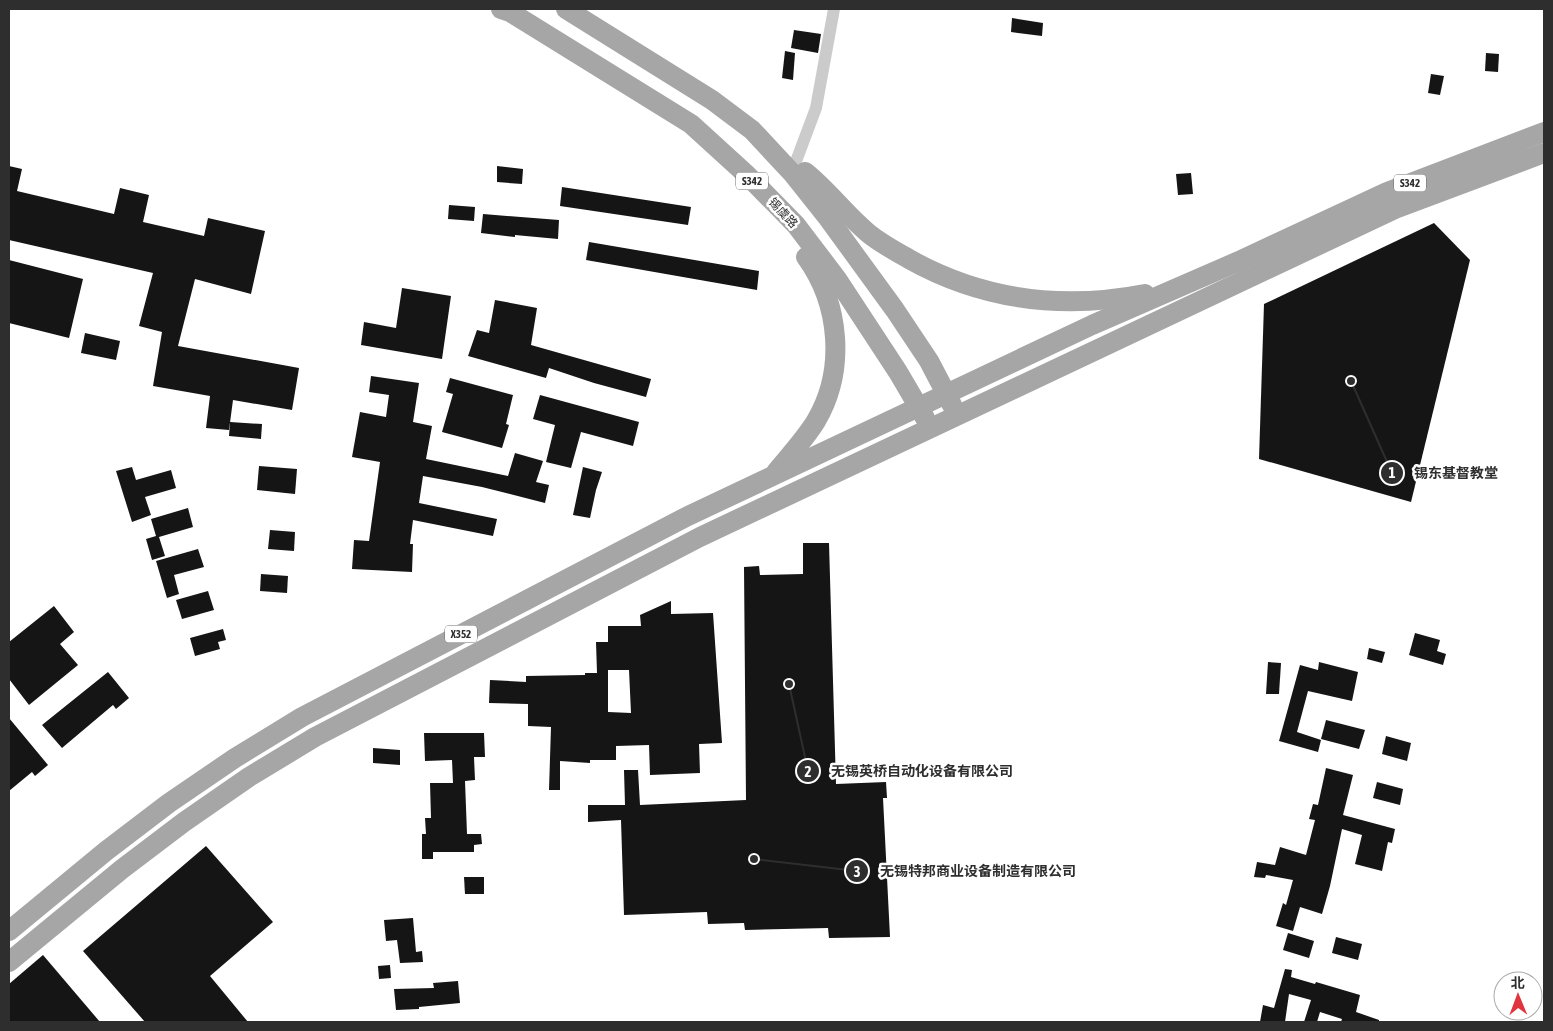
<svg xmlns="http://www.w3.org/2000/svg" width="1553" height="1031" viewBox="0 0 1553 1031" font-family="'Asap Condensed','Noto Sans SC',sans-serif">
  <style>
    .building { fill: #151515; fill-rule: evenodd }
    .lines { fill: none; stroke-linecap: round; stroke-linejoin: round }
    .street { stroke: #cbcbcb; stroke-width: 12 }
    .primary { stroke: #a6a6a6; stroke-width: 20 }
    .labels { text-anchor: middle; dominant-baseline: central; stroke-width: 5; stroke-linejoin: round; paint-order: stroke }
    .shield { fill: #fff; stroke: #6d6d6d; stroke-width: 1 }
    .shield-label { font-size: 11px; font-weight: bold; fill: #2e2e2e }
    .street-label { font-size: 12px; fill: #2e2e2e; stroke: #fff }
    .leader { fill: none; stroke: #2e2e2e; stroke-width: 2 }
    .callout-dot { fill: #2e2e2e; stroke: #fff; stroke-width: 2 }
    .mark-label { font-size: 15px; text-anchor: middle; font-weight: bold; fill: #fff }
    .callout-label { font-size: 14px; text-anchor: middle; font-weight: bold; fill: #2e2e2e; stroke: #fff; stroke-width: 5; stroke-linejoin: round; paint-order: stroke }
  </style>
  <rect width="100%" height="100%" fill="#fff"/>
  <!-- building -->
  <g class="building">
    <polygon points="1012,18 1043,23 1042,36 1011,32"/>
    <polygon points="794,30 821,34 818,53 791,48"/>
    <polygon points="785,51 795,53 793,80 782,78"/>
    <polygon points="1486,53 1499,54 1498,72 1485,71"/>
    <polygon points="1431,74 1444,76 1440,95 1428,93"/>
    <polygon points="9,166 22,169 17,191 114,214 120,188 149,195 143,222 204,236 208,218 265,231 251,294 195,279 178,346 299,368 292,410 233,400 229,430 206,428 210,396 153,386 162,332 139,326 153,273 9,240"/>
    <polygon points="497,166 523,169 522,184 497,182"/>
    <polygon points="1191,173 1193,194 1178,195 1176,174"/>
    <polygon points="562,187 691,207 688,225 560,206"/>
    <polygon points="449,205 475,207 474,221 448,219"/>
    <polygon points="483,214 559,220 558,239 515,235 515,237 481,233"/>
    <polygon points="1434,223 1470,260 1411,502 1259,459 1264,304"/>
    <polygon points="589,242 759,271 757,290 586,260"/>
    <polygon points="9,260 83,279 69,338 9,323"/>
    <polygon points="402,288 451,296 442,359 361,345 364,322 396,328"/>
    <polygon points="495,300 537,308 531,345 651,379 646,397 594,383 549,368 546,378 468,356 477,330 489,333"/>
    <polygon points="85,333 120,341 116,360 81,353"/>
    <polygon points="371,376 419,383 413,422 432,426 426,459 508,476 515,453 543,461 536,482 549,485 545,503 482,487 423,476 419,503 497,519 493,536 413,520 410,544 413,544 412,572 352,569 354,540 369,541 380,462 352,457 360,412 386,417 389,395 369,392"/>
    <polygon points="450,378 513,395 506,424 509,425 502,448 442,432 453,394 446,392"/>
    <polygon points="540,395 639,422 633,446 581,432 571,468 546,462 555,425 533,419"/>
    <polygon points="230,422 262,424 261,439 229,436"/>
    <polygon points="259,466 297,469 295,494 257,490"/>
    <polygon points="132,467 136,480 171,470 176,488 145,497 151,515 132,522 116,471"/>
    <polygon points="583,467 602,472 596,490 590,518 573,515"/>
    <polygon points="188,508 193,527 159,537 165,556 152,560 146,539 156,536 151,519"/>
    <polygon points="270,530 295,532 294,551 268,549"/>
    <polygon points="803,543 829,543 836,784 886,782 887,798 883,798 890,937 829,938 828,928 745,930 744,923 708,924 707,912 624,915 621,820 588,822 588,805 625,805 624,770 638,770 640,805 746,800 744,567 759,566 760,575 803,574"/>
    <polygon points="198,549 204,567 174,575 179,594 167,598 156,561"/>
    <polygon points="261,574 288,576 287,593 260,591"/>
    <polygon points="208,591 214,610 182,619 176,600"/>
    <path d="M671 601V614L713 613 722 743 699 744 700 773 650 775 649 745 616 746V760H590V763L560 761V790H549L551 727 528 726V704L489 703 490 680 526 682V676L585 675V673H597L596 642H608V626H641L640 615ZM608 670H629L631 713 608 712Z"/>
    <polygon points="54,606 74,632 60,644 78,665 29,705 9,679 9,642"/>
    <polygon points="223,629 226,640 218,642 220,649 195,656 190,638"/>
    <polygon points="1415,633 1440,640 1437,651 1446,654 1443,665 1409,655"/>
    <polygon points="1369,648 1385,652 1382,663 1367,659"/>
    <polygon points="1268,662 1281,663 1279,694 1266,694"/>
    <polygon points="1319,662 1358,672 1352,701 1308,691 1297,732 1321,740 1318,752 1279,741 1300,665 1318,670"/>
    <polygon points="108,672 129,698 116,709 113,705 62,748 42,725"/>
    <polygon points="9,718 48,765 35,776 32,772 9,791"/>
    <polygon points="1326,720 1365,730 1359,749 1321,739"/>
    <polygon points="424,733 484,733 485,757 474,757 475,780 465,781 467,834 481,834 482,844 474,845 474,852 433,852 433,859 422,859 422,834 426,834 425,818 431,818 430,783 453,783 452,760 425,761"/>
    <polygon points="1386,736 1411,743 1407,761 1382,754"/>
    <polygon points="373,748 400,750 400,765 373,763"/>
    <polygon points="1326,768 1353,775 1343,815 1395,829 1392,843 1388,842 1382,871 1355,864 1362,835 1342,829 1330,886 1322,914 1300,907 1293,931 1276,926 1283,903 1286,905 1293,880 1266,875 1265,878 1254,877 1257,862 1275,865 1280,847 1306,855 1315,820 1309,819 1313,804 1318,805"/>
    <polygon points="1377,782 1403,789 1400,805 1373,798"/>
    <polygon points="206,846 273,922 210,976 248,1022 145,1022 83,951"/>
    <polygon points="464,877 484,877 484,894 465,894"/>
    <polygon points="413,918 416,952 422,951 423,962 400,963 397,940 386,941 384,920"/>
    <polygon points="1288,933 1314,941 1309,958 1283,950"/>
    <polygon points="1336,937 1362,944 1358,960 1332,953"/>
    <polygon points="43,955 100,1022 9,1022 9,984"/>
    <polygon points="390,965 391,978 379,979 378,966"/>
    <polygon points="1285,969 1292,970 1291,977 1315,984 1316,982 1360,995 1356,1012 1379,1020 1379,1022 1341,1022 1342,1019 1320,1012 1317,1022 1304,1022 1311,1000 1289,994 1285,1022 1260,1022 1263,1005 1274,1008"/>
    <polygon points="458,981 460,1003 419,1007 419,1009 396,1010 394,989 434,988 433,983"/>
  </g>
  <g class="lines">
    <!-- street -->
    <polyline class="street" points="795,164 816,108 834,9"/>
    <!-- primary -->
    <g class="primary">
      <polyline points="501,9 510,12 691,124 747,175 796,225 837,279 898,372 925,418"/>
      <polyline points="566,9 712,100 752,130 793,174 828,218 895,310 929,361 952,405"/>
      <path d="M805 172C828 190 845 214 868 233 880 243 895 251 909 259 984 301 1062 310 1145 294"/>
      <path d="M776 472C790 455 805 439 816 421 846 370 840 304 806 257"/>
      <polyline points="9,931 106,851 169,803 235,758 302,717 688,516 1092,325 1239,261 1387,192 1544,132"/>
      <polyline points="9,962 122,869 184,822 249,777 315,737 700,537 1395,209 1544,153"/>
    </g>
  </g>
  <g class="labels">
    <!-- shield labels -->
    <g class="shield">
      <rect x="736" y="172.5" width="32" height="17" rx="4"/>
      <rect x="1394" y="174.5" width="32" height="17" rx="4"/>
      <rect x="445" y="625.5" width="32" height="17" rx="4"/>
    </g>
    <g class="shield-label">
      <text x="752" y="181">S342</text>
      <text x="1410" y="183">S342</text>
      <text x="461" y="634">X352</text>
    </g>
    <!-- street labels -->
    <g class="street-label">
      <text transform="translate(783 213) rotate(47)">锡虞路</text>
    </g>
  </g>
  <!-- callouts -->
  <path class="leader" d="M1351 381L1392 473M789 684L808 771M754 859L857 871"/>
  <g class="callout-dot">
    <circle cx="1351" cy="381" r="5"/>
    <circle cx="789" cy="684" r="5"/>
    <circle cx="754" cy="859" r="5"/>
    <circle cx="1392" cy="473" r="12"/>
    <circle cx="808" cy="771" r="12"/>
    <circle cx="857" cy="871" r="12"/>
  </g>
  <g class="mark-label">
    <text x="1392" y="478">1</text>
    <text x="808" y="777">2</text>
    <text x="857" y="877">3</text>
  </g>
  <g class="callout-label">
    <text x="1456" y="478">锡东基督教堂</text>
    <text x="922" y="776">无锡英桥自动化设备有限公司</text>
    <text x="978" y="876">无锡特邦商业设备制造有限公司</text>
  </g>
  <!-- border -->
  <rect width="1553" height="1031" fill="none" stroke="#2e2e2e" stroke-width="20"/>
  <!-- north arrow -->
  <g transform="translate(1518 996) rotate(359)"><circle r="24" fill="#ffffff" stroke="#ababab"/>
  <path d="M0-4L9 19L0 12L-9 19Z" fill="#e0343e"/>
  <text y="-8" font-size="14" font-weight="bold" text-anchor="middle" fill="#2e2e2e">北</text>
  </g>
</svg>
